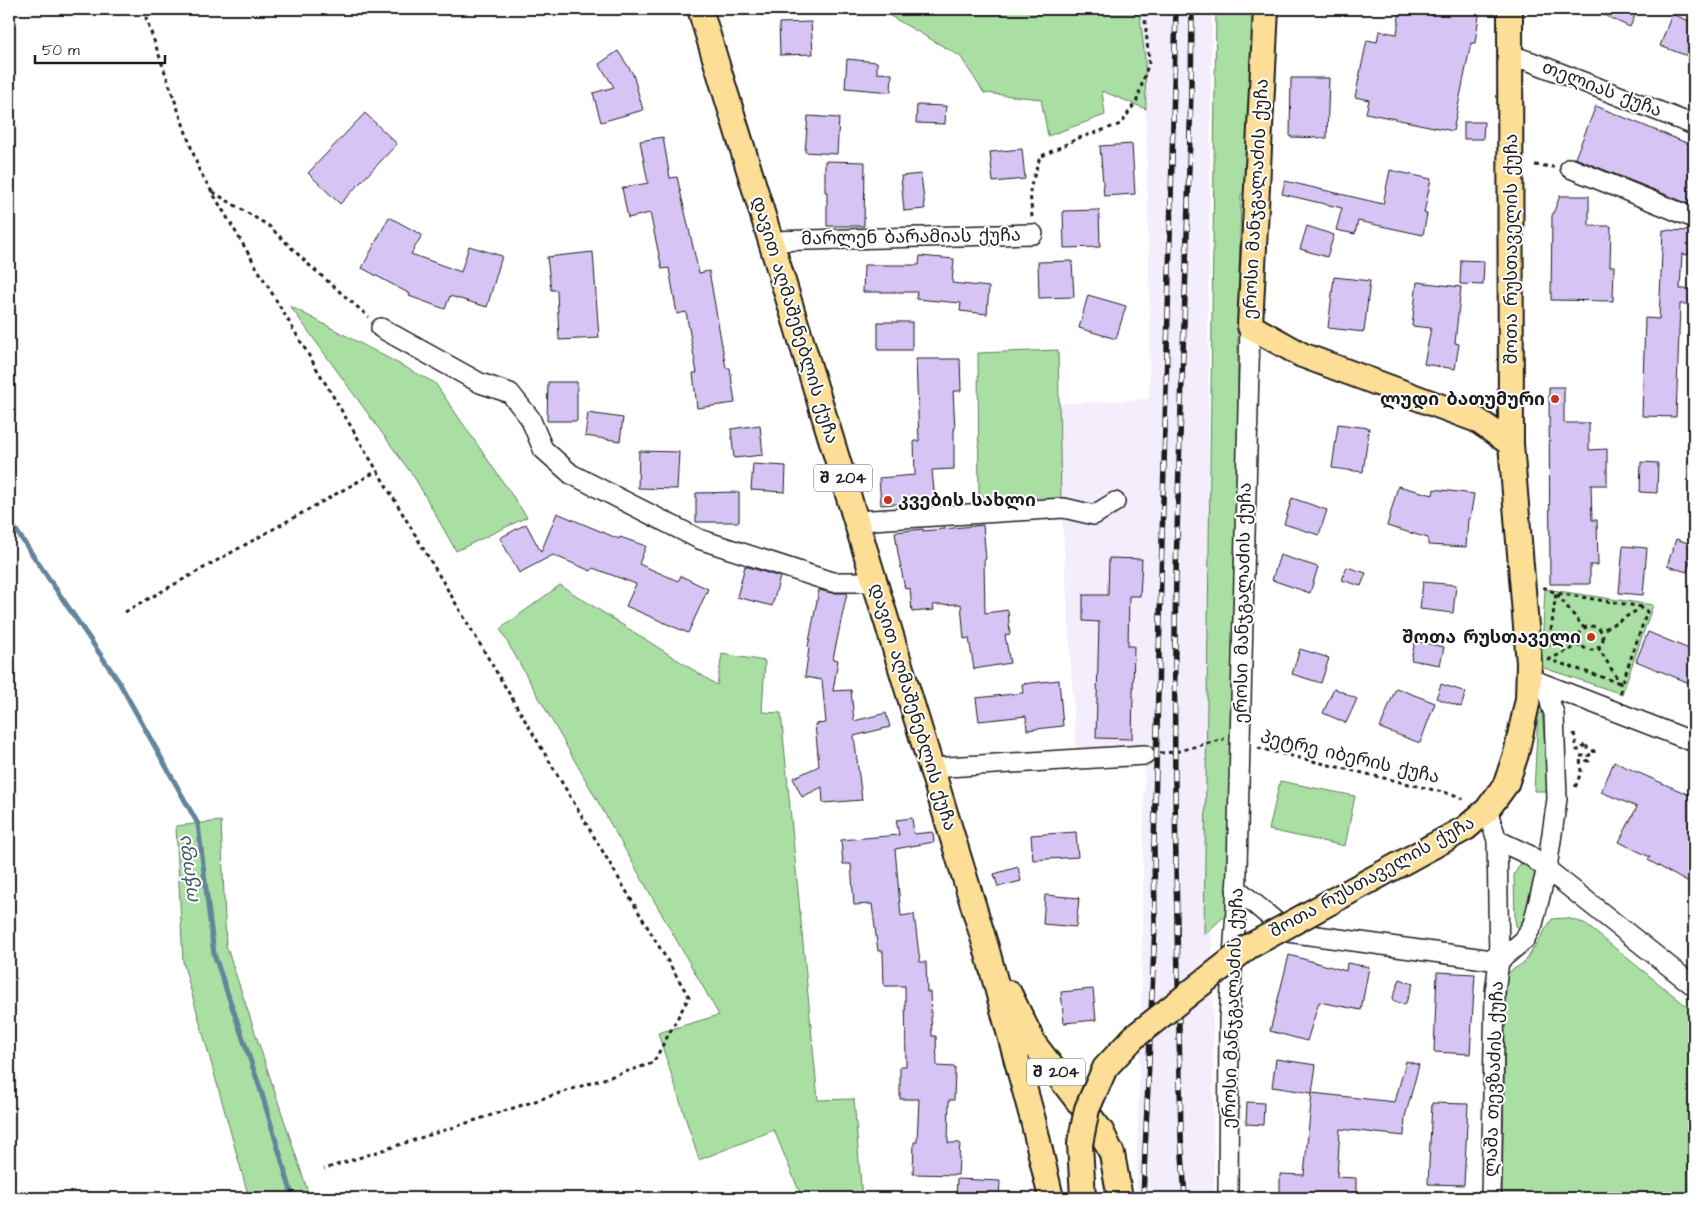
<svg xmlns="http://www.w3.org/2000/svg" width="1703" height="1207" viewBox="0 0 1703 1207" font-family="'Architects Daughter','Noto Sans Georgian',sans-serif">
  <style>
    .built { fill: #f3edfc }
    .green { fill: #a9dfa2; stroke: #627e5f }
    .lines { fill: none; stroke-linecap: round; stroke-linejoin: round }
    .stream { stroke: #62859b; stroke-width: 5 }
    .building { fill: #d6c4f5; stroke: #1c1c1c }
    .minor-casing { stroke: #1c1c1c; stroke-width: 22 }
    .major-casing { stroke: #1c1c1c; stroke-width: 28 }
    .path { stroke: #1c1c1c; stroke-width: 3; stroke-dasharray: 4 4; stroke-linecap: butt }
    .minor { stroke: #fff; stroke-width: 19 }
    .major { stroke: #fdde96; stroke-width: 24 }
    .rail-casing { stroke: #1c1c1c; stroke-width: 5.5 }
    .rail { stroke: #fff; stroke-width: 4; stroke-dasharray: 11; stroke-linecap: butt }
    .major-bridge-casing { stroke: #1c1c1c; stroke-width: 28; stroke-linecap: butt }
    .major-bridge { stroke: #fdde96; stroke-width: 24 }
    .poi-dot { fill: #c8321e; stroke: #fff; stroke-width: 2 }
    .labels { text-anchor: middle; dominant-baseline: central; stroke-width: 4; stroke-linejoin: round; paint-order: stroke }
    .shield { fill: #fff; stroke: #606060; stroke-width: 1 }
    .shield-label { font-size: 16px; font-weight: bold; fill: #1c1c1c }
    .street-label { font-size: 18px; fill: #1c1c1c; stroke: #fff }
    .poi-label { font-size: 18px; font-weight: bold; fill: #1c1c1c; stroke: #fff; text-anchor: end }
    .water-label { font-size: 19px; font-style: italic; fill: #455966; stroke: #fff }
  </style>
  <rect width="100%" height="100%" fill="#fff"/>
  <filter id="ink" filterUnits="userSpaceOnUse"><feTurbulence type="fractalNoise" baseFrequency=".02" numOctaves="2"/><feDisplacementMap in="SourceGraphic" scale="10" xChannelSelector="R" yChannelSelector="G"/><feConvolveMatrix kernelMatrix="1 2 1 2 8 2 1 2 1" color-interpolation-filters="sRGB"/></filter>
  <g filter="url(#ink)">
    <!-- built -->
    <g class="built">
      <polygon points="1139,9 1212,9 1208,314 1214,1198 1136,1198 1141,1006 1145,745 1076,748 1061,498 1059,404 1149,399 1150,314 1145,59"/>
      <polygon points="1502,1196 1655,1198 1502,1198"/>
    </g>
    <!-- green -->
    <g class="green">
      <polygon points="878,9 1139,9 1145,59 1146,109 1102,91 1105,115 1048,136 1041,99 984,93 960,56"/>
      <polygon points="1216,9 1257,9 1247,194 1241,194 1238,317 1237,660 1229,912 1204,935"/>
      <polygon points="290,306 435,383 527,517 456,551 416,480"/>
      <polygon points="1058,350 1061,498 979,504 978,353"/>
      <polygon points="560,585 717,685 722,654 765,661 762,712 781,713 818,1100 854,1099 862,1198 802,1198 774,1130 699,1160 658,1033 719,1015 500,629"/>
      <polygon points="1545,589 1653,605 1622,694 1541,667"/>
      <polygon points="1538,713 1542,713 1549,791 1534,791"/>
      <polygon points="1280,781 1355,796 1345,846 1269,830"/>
      <polygon points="221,821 226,945 310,1198 249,1198 183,962 176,826"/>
      <polygon points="1520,864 1526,864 1535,869 1536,878 1524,926 1519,928 1516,926 1515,920 1514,875"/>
      <polygon points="1567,918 1584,923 1694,1012 1694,1198 1502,1196 1506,974 1525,962 1552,919"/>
    </g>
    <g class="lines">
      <!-- stream -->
      <polyline class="stream" points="9,520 119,682 198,824 214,954 261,1091 293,1198"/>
    </g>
    <!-- building -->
    <g class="building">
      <polygon points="1400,9 1480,9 1475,43 1471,43 1453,131 1366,113 1369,100 1355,97 1367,40 1377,42 1379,31 1397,34"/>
      <polygon points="1590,9 1638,9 1630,27"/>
      <polygon points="1672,14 1694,23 1694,41 1688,56 1660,46"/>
      <polygon points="811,22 813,54 780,55 779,23"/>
      <polygon points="618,51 633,74 643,110 601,122 593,93 614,87 599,64"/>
      <polygon points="847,59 877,62 877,73 892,74 891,92 845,88"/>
      <polygon points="1291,78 1329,78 1327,138 1290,137"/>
      <polygon points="917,105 946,106 945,124 916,123"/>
      <polygon points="1596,106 1694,146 1694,206 1575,158"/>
      <polygon points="365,113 397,144 340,204 308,173"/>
      <polygon points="808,116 839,118 837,154 805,152"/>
      <polygon points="1464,122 1484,122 1483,139 1464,139"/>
      <polygon points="663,137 670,178 677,177 699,273 709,271 726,368 730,368 735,403 697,408 693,373 697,373 686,312 677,314 669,268 662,269 650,213 628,218 622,188 648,183 640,141"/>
      <polygon points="1132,144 1135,194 1104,196 1100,146"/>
      <polygon points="1022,149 1025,179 993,182 990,152"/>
      <polygon points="825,161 865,162 864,226 827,226 827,192 825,192"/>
      <polygon points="1390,170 1431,179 1424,213 1427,214 1423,235 1358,221 1355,234 1336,230 1342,208 1282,194 1285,181 1383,204"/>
      <polygon points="921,174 925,209 904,211 901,176"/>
      <polygon points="1560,196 1589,196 1589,226 1611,226 1610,266 1614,266 1613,301 1551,300 1552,216"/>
      <polygon points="1099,210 1100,247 1064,248 1063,211"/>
      <polygon points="389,217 422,235 411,254 461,272 469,246 502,256 487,307 450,296 445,309 409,296 410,294 362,268"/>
      <polygon points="1307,226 1334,235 1327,257 1300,249"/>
      <polygon points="1663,230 1694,231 1694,236 1688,255 1682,254 1680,289 1694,289 1694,304 1680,304 1676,417 1642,416 1645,318 1659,319"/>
      <polygon points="593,252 599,338 559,340 557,290 551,290 547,257"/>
      <polygon points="920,256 954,259 952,283 989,287 987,314 960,311 961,303 916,299 917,292 863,292 864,265 919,265"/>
      <polygon points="1461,260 1484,261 1483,285 1460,284"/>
      <polygon points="1072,261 1074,297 1039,298 1038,262"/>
      <polygon points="1334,277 1370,281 1364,332 1328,328"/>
      <polygon points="1417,282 1461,287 1455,343 1459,344 1455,369 1424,364 1431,328 1412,326"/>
      <polygon points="1088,295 1126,306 1116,339 1079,328"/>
      <rect x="878" y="322" width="34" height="28"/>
      <polygon points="916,359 960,359 961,391 953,391 955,429 954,429 954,469 932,470 935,501 881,505 879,478 915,475 914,441 919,441"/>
      <polygon points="548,382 577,382 577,421 547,421"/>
      <polygon points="1549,387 1564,387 1564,423 1589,423 1589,450 1607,449 1607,485 1591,485 1592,520 1597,520 1598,565 1590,565 1590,584 1550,584"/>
      <polygon points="588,413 623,418 620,441 585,436"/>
      <polygon points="1338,424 1369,428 1363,472 1332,468"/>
      <polygon points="760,425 763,455 734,458 731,429"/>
      <polygon points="639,451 679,452 677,489 638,488"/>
      <polygon points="1641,462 1658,463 1657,493 1640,492"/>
      <polygon points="753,464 786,466 785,492 751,490"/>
      <polygon points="1398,486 1433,495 1434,489 1474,494 1470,519 1468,519 1466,547 1428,545 1428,538 1387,526"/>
      <polygon points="739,492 739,522 696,522 696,493"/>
      <polygon points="1292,498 1327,510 1319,535 1284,524"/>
      <polygon points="557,513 619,539 620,537 646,546 639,564 678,581 681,576 708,589 688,633 626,606 636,584 593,568 591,571 553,555 519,573 500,538 526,524 541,552"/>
      <polygon points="983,525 986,559 984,560 985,613 1008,610 1010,634 1005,635 1010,663 974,669 969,638 964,639 961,604 933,605 934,610 912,612 910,588 905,589 898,553 895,532 923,529 923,531"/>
      <polygon points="1676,539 1694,545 1687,572 1667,566"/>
      <polygon points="1623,546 1647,548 1643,595 1619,593"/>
      <polygon points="1280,555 1318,567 1310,593 1272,580"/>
      <polygon points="1109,558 1142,559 1140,596 1129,596 1128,646 1134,646 1132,739 1096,738 1099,622 1083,621 1083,595 1108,595"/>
      <polygon points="745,566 780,577 772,606 737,597"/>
      <polygon points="1347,567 1366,573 1361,586 1342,580"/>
      <polygon points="1423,582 1456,585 1453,613 1420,609"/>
      <polygon points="819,590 832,593 847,593 833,659 838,660 833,691 851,690 854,721 886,713 890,727 854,736 862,800 823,803 822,787 802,797 793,778 819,766 815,724 826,723 822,680 805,677 809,648 808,647"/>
      <polygon points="1648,632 1694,651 1694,685 1636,661"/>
      <polygon points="1415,641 1444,647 1440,665 1411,660"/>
      <polygon points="1300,649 1329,658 1321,683 1292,674"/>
      <polygon points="1059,680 1063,726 1027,730 1026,716 979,721 976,698 1023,693 1022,684"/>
      <polygon points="1441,684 1466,692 1461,707 1436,698"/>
      <polygon points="1334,688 1357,699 1346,723 1323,713"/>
      <polygon points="1396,688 1435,703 1420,743 1380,728"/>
      <polygon points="1614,762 1694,797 1694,886 1648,860 1650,857 1619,842 1637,807 1601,792"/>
      <polygon points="912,818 914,834 933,832 934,842 895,849 901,916 914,914 920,962 926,962 927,992 930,992 932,1036 936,1036 937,1066 955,1067 954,1100 949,1100 948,1143 960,1143 958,1175 913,1174 914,1142 917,1142 919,1099 900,1099 900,1066 906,1066 905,986 884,986 883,951 878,951 872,904 854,905 851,864 843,864 841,840 899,835 896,820"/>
      <polygon points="1076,832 1078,857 1033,860 1031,835"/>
      <polygon points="1018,867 1021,881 998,887 994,874"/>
      <polygon points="1045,895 1079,898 1076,927 1043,924"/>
      <polygon points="1289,955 1346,971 1347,963 1369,967 1361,1010 1319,1002 1307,1041 1270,1031"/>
      <polygon points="1437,972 1475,974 1470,1054 1434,1052"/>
      <polygon points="1400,979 1413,984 1405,1005 1392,1000"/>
      <polygon points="1093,989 1096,1020 1064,1023 1061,992"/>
      <polygon points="1276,1059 1316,1065 1312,1093 1272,1087"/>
      <polygon points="1406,1061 1419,1065 1405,1117 1404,1136 1340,1129 1337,1177 1356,1178 1356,1198 1280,1198 1280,1174 1304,1175 1312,1093 1395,1102"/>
      <polygon points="1247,1102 1264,1103 1263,1125 1246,1124"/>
      <polygon points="1432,1103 1468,1104 1464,1185 1428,1184"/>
      <polygon points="957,1179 1000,1181 999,1198 956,1198"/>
    </g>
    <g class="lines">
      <defs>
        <g id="minor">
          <polyline points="1510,55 1532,62 1694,125"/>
          <polyline points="1570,168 1694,218"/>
          <polyline points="771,241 1033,234"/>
          <polyline points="381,328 480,383 510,393 530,418 543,449 571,474 699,539 832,582 875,582"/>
          <polyline points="856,521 1064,508 1094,515 1115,502"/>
          <polyline points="1539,682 1694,742"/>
          <polyline points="931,768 1145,755"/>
          <polyline points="1487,810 1497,840 1499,961 1495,992 1491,1198"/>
          <polyline points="1497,840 1529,855 1694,986"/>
          <polyline points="1236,888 1288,932 1499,961"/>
          <polyline points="1499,961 1524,940 1533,924 1547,868 1557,799 1554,713 1551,706 1548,686"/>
          <polyline points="1228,1198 1229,1019 1236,910 1250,326"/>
        </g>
        <g id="major">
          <polyline points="700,9 986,947 1033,1120 1051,1198"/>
          <polyline points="1266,9 1250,326 1302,355 1477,420 1511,444"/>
          <polyline points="1433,846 1466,828 1487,810 1506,784 1516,754 1528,699 1529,663 1511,444 1510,9"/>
          <polyline points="1009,993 1034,1044 1101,1131 1112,1154 1120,1198"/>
        </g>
      </defs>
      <!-- minor casing -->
      <use href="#minor" class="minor-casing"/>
      <!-- major casing -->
      <use href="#major" class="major-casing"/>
      <!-- path -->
      <g class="path">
        <polyline points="143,9 199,170 689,997 653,1063 324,1169"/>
        <polyline points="1535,165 1554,167"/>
        <polyline points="213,192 269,226 309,265 369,317"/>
        <polyline points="1032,217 1030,189 1040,157 1079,138 1121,124 1137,100 1149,62 1144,9"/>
        <polyline points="1543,587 1556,593 1584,628"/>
        <polyline points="125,612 377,471"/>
        <circle cx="1591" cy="638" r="12"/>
        <polyline points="1549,646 1556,593 1643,607"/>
        <polyline points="1598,647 1620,683 1621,694"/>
        <polyline points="1547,659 1620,683 1623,681 1647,612 1643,607 1601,631"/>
        <polyline points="1548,660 1581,644"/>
        <polyline points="1574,733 1577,750 1581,750 1585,744 1587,744 1587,748 1594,751 1594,754 1589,755 1589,761 1587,761 1584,756 1580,756 1581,772 1575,788"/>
        <polyline points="1258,748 1455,795 1467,801"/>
        <polyline points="1160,753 1175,752 1224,739"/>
      </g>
      <!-- minor -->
      <use href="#minor" class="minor"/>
      <!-- major -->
      <use href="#major" class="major"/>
      <defs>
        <g id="rail">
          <polyline points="1143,1198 1155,924 1154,845 1176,9"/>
          <path d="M1185 1198 1181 1138C1178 951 1172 764 1176 576 1180 387 1191 198 1192 9"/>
        </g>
      </defs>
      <!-- rail casing -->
      <use href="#rail" class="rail-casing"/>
      <!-- rail -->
      <use href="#rail" class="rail"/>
      <defs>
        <polyline id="major-bridge" points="1083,1198 1080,1144 1087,1109 1105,1068 1134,1037 1248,947 1433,846"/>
      </defs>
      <!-- major-bridge casing -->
      <use href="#major-bridge" class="major-bridge-casing"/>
      <!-- major-bridge -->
      <use href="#major-bridge" class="major-bridge"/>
    </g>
  </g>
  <!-- markers -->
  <g class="poi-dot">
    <circle cx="1555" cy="399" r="5"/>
    <circle cx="888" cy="500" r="5"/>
    <circle cx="1591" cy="637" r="5"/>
  </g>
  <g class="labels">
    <!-- shield labels -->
    <g class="shield">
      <rect x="814" y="464.5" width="58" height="27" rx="4"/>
      <rect x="1027" y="1058.5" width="58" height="27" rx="4"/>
    </g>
    <g class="shield-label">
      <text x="843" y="478">შ 204</text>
      <text x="1056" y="1072">შ 204</text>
    </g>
    <!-- street labels -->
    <g class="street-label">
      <text transform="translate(1602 89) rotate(21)">თელიას ქუჩა</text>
      <text transform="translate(1256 199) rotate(-87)">ეროსი მანჯგალაძის ქუჩა</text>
      <text transform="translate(911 237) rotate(-1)">მარლენ ბარამიას ქუჩა</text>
      <text transform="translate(1511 249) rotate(-90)">შოთა რუსთაველის ქუჩა</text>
      <text transform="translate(795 320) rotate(73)">დავით აღმაშენებლის ქუჩა</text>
      <text transform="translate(1243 603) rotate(-89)">ეროსი მანჯგალაძის ქუჩა</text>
      <text transform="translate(913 707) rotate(73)">დავით აღმაშენებლის ქუჩა</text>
      <text transform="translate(1350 757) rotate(13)">პეტრე იბერის ქუჩა</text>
      <text transform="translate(1372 877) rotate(-29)">შოთა რუსთაველის ქუჩა</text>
      <text transform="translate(1233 1008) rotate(-88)">ეროსი მანჯგალაძის ქუჩა</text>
      <text transform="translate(1494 1079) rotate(-88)">ლაშა თევზაძის ქუჩა</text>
    </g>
    <!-- poi labels -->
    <g class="poi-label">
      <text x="1545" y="399">ლუდი ბათუმური</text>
      <text x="898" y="500" text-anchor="start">კვების სახლი</text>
      <text x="1581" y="637">შოთა რუსთაველი</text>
    </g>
    <!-- water labels -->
    <g class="water-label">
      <text transform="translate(189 870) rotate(-97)">ოჭოფა</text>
    </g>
  </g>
  <!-- margin -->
  <rect width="1703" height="1207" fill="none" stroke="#fff" stroke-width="30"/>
  <rect x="15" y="15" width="1673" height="1177" fill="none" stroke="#1c1c1c" stroke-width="2" filter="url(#ink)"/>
  <!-- scale -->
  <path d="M35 55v8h130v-8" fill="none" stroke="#1c1c1c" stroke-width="2.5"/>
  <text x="42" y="55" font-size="15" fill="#1c1c1c" stroke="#ffffff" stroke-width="4" paint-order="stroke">50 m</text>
</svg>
